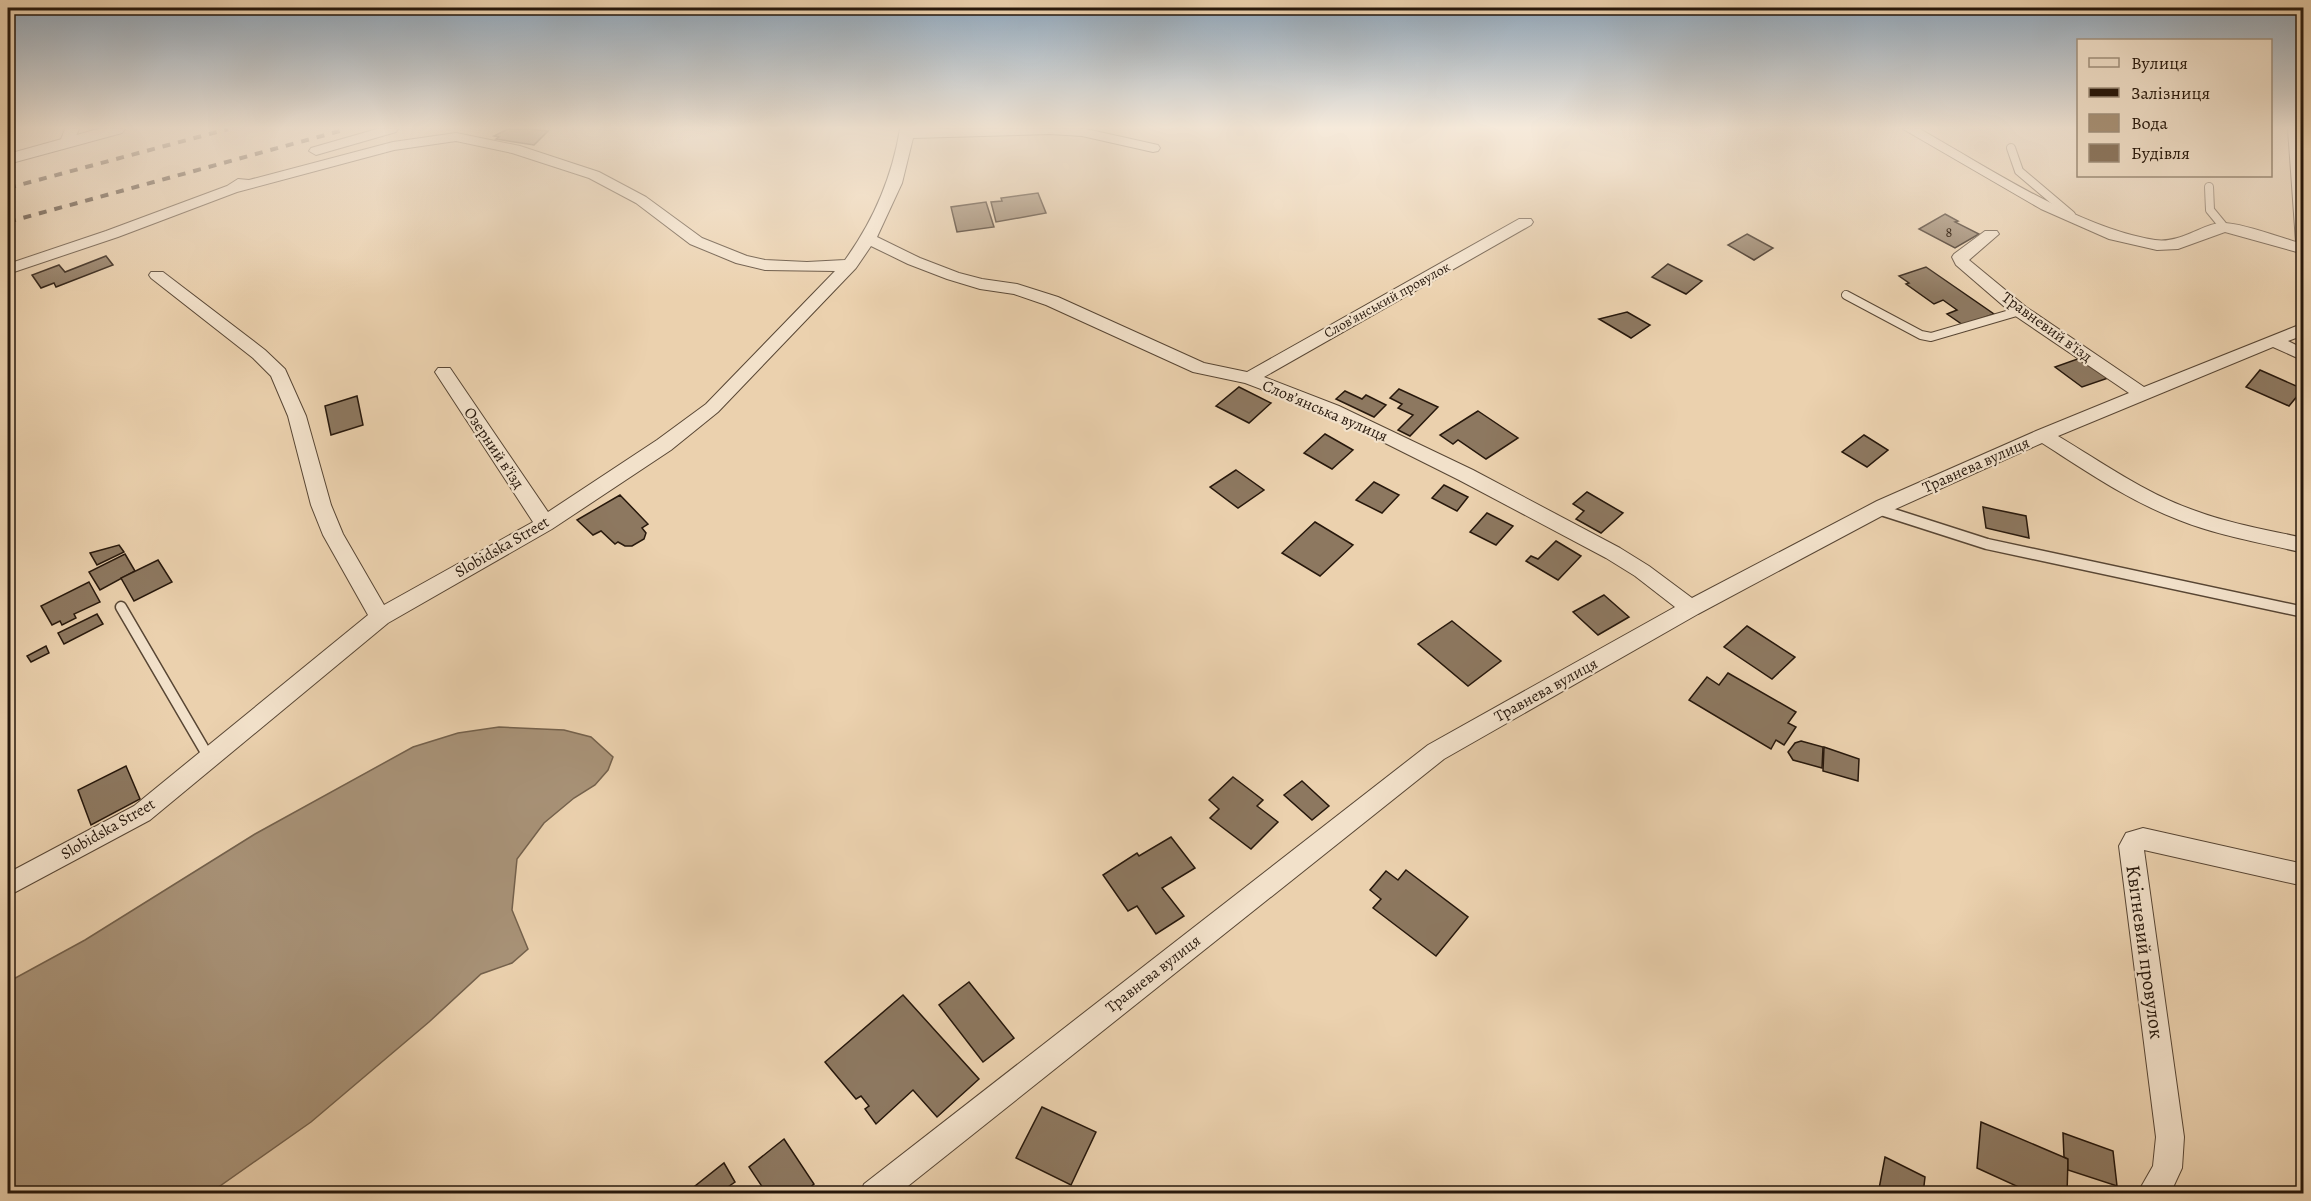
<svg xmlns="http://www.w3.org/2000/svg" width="2311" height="1201" viewBox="0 0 2311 1201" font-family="Alegreya,serif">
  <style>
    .water { fill: #a89277; stroke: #74614c; stroke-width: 1.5 }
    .building { fill: #8d7860; stroke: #27180c; stroke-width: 1.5 }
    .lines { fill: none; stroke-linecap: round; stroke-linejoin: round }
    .service-far2-casing { stroke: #584634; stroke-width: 10 }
    .service-far1-casing { stroke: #584634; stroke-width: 13 }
    .service-casing { stroke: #584634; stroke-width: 15 }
    .minor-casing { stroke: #584634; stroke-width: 2 }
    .tertiary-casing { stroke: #584634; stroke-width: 2 }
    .service-far2 { stroke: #f2e1ca; stroke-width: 8 }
    .service-far1 { stroke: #f2e1ca; stroke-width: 10 }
    .service { stroke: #f2e1ca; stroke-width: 13 }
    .minor { fill: #f2e1ca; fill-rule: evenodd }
    .tertiary { fill: #f2e1ca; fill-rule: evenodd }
    .rail { stroke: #27180c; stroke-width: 4; stroke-dasharray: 8 8; stroke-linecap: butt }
    .labels { text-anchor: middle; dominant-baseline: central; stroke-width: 4.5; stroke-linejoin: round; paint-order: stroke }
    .number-label { font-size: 14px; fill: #403021 }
    .far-street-label { font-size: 14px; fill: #27180c; stroke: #f2e1ca }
    .street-label { font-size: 16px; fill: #27180c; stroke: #f2e1ca }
    .near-street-label { font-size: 20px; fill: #27180c; stroke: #f2e1ca }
  </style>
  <rect width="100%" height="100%" fill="#ebd1ae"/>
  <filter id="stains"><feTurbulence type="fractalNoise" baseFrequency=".00333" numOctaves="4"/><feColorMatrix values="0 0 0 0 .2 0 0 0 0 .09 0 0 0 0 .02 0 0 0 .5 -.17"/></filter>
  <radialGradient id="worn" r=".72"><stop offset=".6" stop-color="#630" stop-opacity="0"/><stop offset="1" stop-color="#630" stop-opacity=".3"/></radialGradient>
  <!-- water -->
  <polygon class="water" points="499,727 564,730 591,737 613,757 608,770 595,785 574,798 544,823 517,859 512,910 528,949 512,963 481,974 429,1022 311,1122 210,1193 8,1193 8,982 85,940 255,834 413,747 458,733"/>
  <!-- building -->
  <g class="building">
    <polygon points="508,129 528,129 548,131 534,145 496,139 499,137 494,136"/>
    <polygon points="1038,193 1046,213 996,222 991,202 1002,201 1001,198"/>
    <polygon points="986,202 994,227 957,232 951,207"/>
    <polygon points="1945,214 1958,221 1955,222 1979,234 1955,248 1919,229"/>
    <polygon points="1747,234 1773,248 1754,260 1728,245"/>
    <polygon points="106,256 113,265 56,287 54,283 41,288 32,275 59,265 65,272"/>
    <polygon points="1668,264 1702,281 1686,294 1652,277"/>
    <polygon points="1926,267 1994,314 1963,325 1947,314 1957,310 1943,300 1934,304 1906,284 1909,283 1899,276"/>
    <polygon points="1627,312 1650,325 1631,338 1599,319"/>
    <polygon points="2083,357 2111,377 2082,387 2055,367"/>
    <polygon points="2260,370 2303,389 2289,406 2246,387"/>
    <polygon points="1239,387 1271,403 1249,423 1216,406"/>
    <polygon points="1399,389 1438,407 1410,436 1398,430 1413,415 1398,408 1402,404 1390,398"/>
    <polygon points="1345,391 1362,399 1366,395 1386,405 1374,417 1336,399"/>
    <polygon points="357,396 363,425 331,435 325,406"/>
    <polygon points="1478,411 1518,438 1486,459 1458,440 1453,444 1440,435"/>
    <polygon points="1325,434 1353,450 1332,469 1304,453"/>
    <polygon points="1864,435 1888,450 1867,467 1842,452"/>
    <polygon points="1236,470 1264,490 1238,508 1210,487"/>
    <polygon points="1374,482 1399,495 1382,513 1356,500"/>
    <polygon points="1444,485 1468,497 1457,511 1432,498"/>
    <polygon points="1587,492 1623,513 1601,533 1576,519 1584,511 1573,504"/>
    <polygon points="620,495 648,524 642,528 646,533 644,539 632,546 625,546 618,542 615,544 601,531 593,535 577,520"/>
    <polygon points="1983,507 2026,516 2029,538 1986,528"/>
    <polygon points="1487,513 1513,526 1496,545 1470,532"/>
    <polygon points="1315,522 1353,545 1320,576 1282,553"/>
    <polygon points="1556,541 1581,556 1558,580 1526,561 1531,556 1538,559"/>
    <polygon points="119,545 124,552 97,565 90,553"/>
    <polygon points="125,554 135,571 100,590 89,572"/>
    <polygon points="158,560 172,582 134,601 121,578"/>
    <polygon points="89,582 100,602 74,614 76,618 62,625 60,621 52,625 41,606"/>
    <polygon points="1604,595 1629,617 1598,635 1573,612"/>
    <polygon points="97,614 103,624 64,644 58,633"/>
    <polygon points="1452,621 1501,661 1468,686 1418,644"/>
    <polygon points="1747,626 1795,657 1772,679 1724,647"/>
    <polygon points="46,646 49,653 31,662 27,656"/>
    <polygon points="1728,673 1796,712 1788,723 1796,727 1784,745 1776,740 1771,749 1689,700 1707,677 1719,685"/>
    <polygon points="1801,741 1823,747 1822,768 1793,760 1788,752 1795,743"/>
    <polygon points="1824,747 1859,759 1858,781 1823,771"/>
    <polygon points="126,766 140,799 91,825 78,790"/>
    <polygon points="1233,777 1263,800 1257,806 1278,822 1251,849 1210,818 1219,809 1209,800"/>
    <polygon points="1302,781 1329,806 1312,820 1284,795"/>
    <polygon points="1171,837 1195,868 1162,888 1184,916 1156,934 1137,906 1128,911 1103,875 1137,853 1139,856"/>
    <polygon points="1406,870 1468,917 1436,956 1373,908 1381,899 1370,890 1386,871 1398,880"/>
    <polygon points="969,982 1014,1038 983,1062 939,1005"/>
    <polygon points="903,995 979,1079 937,1117 913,1090 876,1124 865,1109 869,1106 861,1096 856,1099 825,1062"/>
    <polygon points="1042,1107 1096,1132 1071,1185 1016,1158"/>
    <polygon points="1981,1122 2068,1159 2067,1194 2034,1194 1977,1168"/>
    <polygon points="2063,1133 2113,1151 2117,1186 2068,1170 2068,1159 2064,1157"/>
    <polygon points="784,1139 814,1184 802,1194 767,1194 749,1167"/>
    <polygon points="1885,1157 1925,1177 1923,1194 1878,1194"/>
    <polygon points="724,1163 735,1182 725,1189 727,1194 685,1194"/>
  </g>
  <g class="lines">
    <defs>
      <g id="service-far2">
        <polyline points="2011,148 2019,171 2071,215"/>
        <polyline points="2209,187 2210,210 2224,227"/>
        <polyline points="1846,295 1921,335 1931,337 2020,311"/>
      </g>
      <g id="service-far1">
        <polyline points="1878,509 1987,544 2304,612"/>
        <polyline points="121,607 208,756"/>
      </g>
      <polyline id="service" points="207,755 209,758"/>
      <g id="minor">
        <polygon points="65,129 79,129 72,145 62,145 60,142"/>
        <polygon points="377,129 398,129 396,132 316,155 309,151 311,148"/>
        <path d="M900 129H1086L1158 145 1160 148 1158 151 1153 152 1082 136 1050 134 913 138 902 183 877 237 920 258 959 273 982 279 1017 284 1058 297 1204 363 1247 372 1519 219H1531L1533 222 1531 225 1264 377 1339 406 1473 470 1620 548 1649 566 1692 598 1877 501 2036 431 2129 393 2014 315 1956 265 1952 257 1954 254 1985 231H1997L1999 234 1969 260 2026 307 2144 387 2304 323V335L2288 341 2304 349V361L2273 347 2058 436C2103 463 2146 494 2196 511 2231 524 2268 530 2304 538V553C2262 543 2219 536 2179 520 2129 501 2086 471 2042 443L1891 511 1698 614 1444 759 898 1194H860L864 1184 1428 745 1675 607 1635 576 1606 558 1459 480 1327 414 1245 383 1193 372 1046 305 1014 294 980 289 947 279 908 264 871 246 856 268 718 412 671 450 552 529 388 623 150 820 8 896V873L134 806 368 615 323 535 311 505 288 416 271 376 253 358 151 278 149 275 151 272H163L265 350 285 369 306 416 331 505 343 534 384 605 533 522 435 372 438 368H450L548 512 657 440 706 404 835 271 765 270 736 263 690 244 636 203 589 178 512 153 456 141 394 150 237 192 118 237 8 274V264L106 231 227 186 238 179 249 180 393 142 456 133 520 146 599 172 646 197 702 238 747 256 765 260 807 262 845 260C874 220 892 177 900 129Z"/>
        <path d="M1903 129H1920C1987 167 2078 228 2155 240 2182 244 2205 221 2225 223 2244 224 2276 236 2296 242L2288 129H2302L2304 254 2225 232 2178 249 2157 250 2109 239 2041 209Z"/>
        <polygon points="2143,828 2304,864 2304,886 2144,850 2184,1137 2182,1168 2170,1194 2137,1194 2153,1166 2156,1137 2119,846 2126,833"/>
      </g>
      <polygon id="tertiary" points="98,129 125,129 122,133 8,164 8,154"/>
    </defs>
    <!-- service-far2 casing -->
    <use href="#service-far2" class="service-far2-casing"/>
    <!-- service-far1 casing -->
    <use href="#service-far1" class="service-far1-casing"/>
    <!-- service casing -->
    <use href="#service" class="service-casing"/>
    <!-- minor casing -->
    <use href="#minor" class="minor-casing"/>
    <!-- tertiary casing -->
    <use href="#tertiary" class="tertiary-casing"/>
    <!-- service-far2 -->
    <use href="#service-far2" class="service-far2"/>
    <!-- service-far1 -->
    <use href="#service-far1" class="service-far1"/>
    <!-- service -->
    <use href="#service" class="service"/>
    <!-- minor -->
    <use href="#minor" class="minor"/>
    <!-- tertiary -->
    <use href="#tertiary" class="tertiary"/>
    <!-- rail -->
    <g class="rail">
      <polyline points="8,188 228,129"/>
      <polyline points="8,222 347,129"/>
    </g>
  </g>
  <!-- sky -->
  <linearGradient id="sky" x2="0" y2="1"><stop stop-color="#8ea6bb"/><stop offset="0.43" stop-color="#f6eadb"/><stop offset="1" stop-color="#f6eadb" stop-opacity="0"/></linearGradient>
  <rect width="2311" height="297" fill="url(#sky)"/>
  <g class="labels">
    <!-- number labels -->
    <g class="number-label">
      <text x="1949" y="232">8</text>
    </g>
    <!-- far-street labels -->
    <g class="far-street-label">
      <text transform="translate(1387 300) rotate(-29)">Слов’янський провулок</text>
    </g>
    <!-- street labels -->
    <g class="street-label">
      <text transform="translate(2047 327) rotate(36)">Травневий в’їзд</text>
      <text transform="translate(1325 411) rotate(23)">Слов’янська вулиця</text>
      <text transform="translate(494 448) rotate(56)">Озерний в’їзд</text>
      <text transform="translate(1976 465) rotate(-24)">Травнева вулиця</text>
      <text transform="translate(502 547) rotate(-30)">Slobidska Street</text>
      <text transform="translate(1546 690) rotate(-29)">Травнева вулиця</text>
      <text transform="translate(108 829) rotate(-30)">Slobidska Street</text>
      <text transform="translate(1153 974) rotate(-38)">Травнева вулиця</text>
    </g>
    <!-- near-street labels -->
    <g class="near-street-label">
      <text transform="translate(2145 952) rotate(82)">Квітневий провулок</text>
    </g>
  </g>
  <!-- margin -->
  <rect width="2311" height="1201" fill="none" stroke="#ebd1ae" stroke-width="30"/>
  <rect x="9" y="9" width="2293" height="1183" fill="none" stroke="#27180c" stroke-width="3"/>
  <rect x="15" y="15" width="2281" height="1171" fill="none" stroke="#27180c" stroke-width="1.5"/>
  <!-- legend -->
  <rect x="2077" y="39" width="195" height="138" fill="#f2e1ca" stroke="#a1917e" stroke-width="1.5"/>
  <rect x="2089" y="58" width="30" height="9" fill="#f2e1ca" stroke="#a1917e" stroke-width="1.5"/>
  <text x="2131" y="69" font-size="18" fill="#27180c">Вулиця</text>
  <rect x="2089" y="88" width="30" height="9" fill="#27180c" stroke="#a1917e" stroke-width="1.5"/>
  <text x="2131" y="99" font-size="18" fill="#27180c">Залізниця</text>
  <rect x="2089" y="114" width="30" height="18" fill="#a89277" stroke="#a1917e" stroke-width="1.5"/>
  <text x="2131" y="129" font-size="18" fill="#27180c">Вода</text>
  <rect x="2089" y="144" width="30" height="18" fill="#8d7860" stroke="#a1917e" stroke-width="1.5"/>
  <text x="2131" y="159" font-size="18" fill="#27180c">Будівля</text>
  <rect width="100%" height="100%" filter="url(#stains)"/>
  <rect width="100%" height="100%" fill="url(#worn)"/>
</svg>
